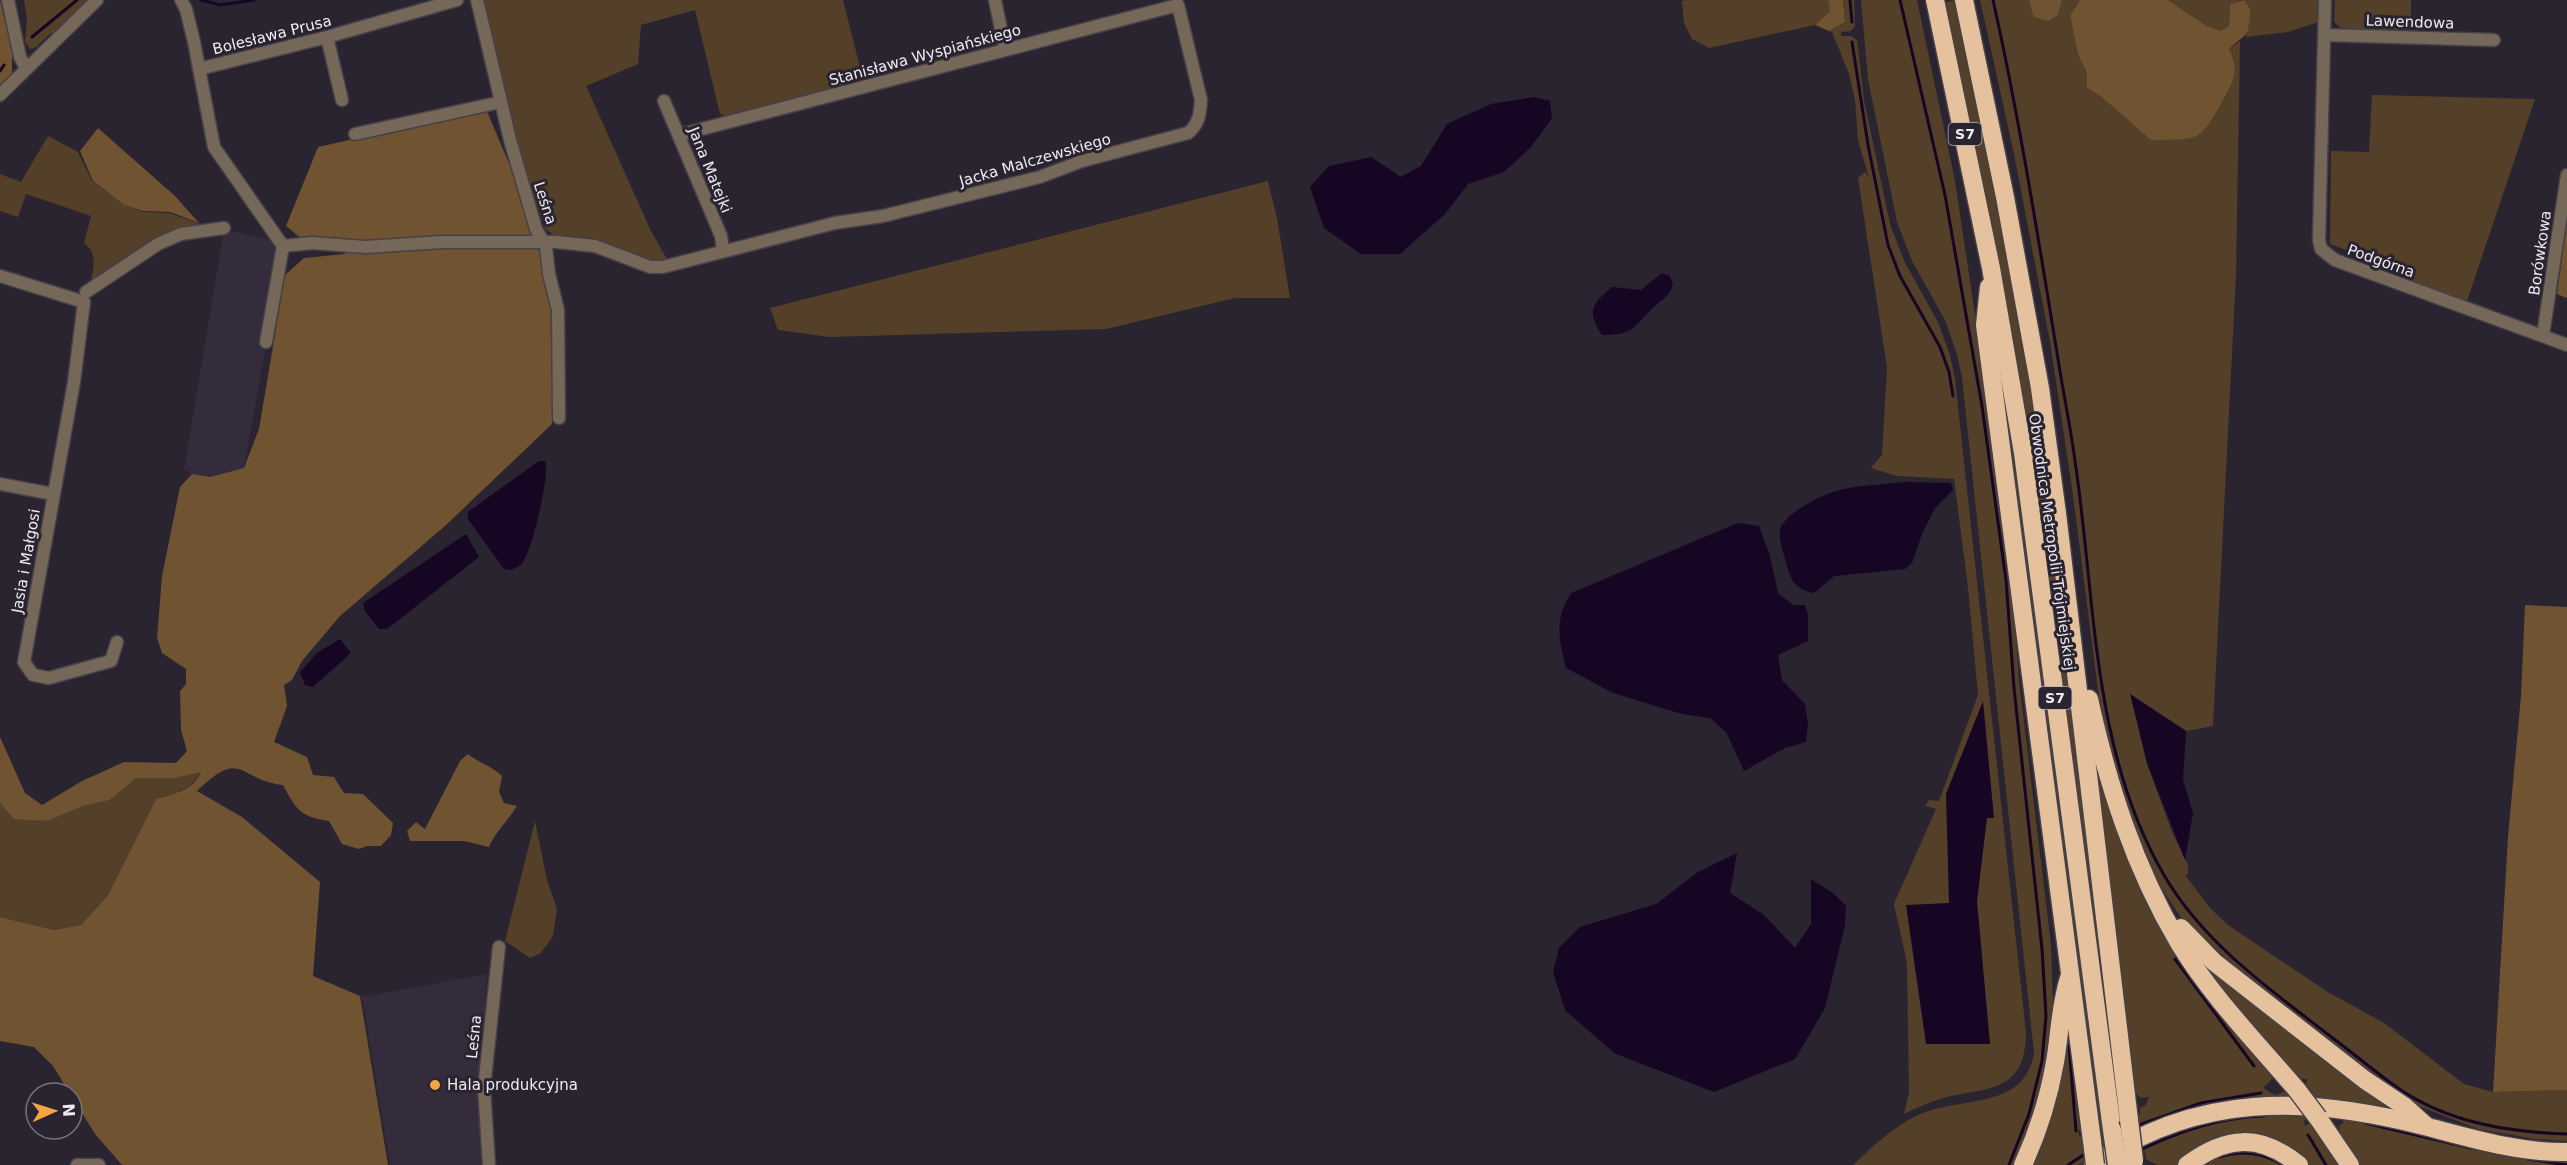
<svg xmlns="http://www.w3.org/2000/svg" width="2567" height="1165" viewBox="0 0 2567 1165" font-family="'DejaVu Sans',sans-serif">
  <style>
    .built { fill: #342c3c }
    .green { fill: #544028 }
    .forest { fill: #705331 }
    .water { fill: #160523 }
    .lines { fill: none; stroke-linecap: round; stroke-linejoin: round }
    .stream { stroke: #160523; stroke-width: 3 }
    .minor-casing { stroke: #45404a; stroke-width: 15 }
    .highway-casing { stroke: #45404a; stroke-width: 21 }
    .minor { stroke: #766859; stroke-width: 12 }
    .highway { stroke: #e5c29d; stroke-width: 18 }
    .highway-bridge-casing { stroke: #45404a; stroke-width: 21; stroke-linecap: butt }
    .highway-bridge { stroke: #e5c29d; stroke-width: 18 }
    .poi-dot { fill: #f2a541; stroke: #29242f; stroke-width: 2 }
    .labels { text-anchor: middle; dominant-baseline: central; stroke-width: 6; stroke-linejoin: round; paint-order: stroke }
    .shield { fill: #29242f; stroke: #b3afb8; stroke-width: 1.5 }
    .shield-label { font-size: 14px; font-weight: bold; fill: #eeeaf2 }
    .street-label { font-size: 15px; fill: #eeeaf2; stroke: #29242f }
    .poi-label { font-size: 15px; fill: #eeeaf2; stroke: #29242f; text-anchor: start }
  </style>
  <rect width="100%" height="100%" fill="#29242f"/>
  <!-- built -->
  <g class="built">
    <polygon points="224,230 278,241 279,274 244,468 210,477 192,474 184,469"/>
    <polygon points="487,974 479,1087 482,1165 390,1165 362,997"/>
  </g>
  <!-- green -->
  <g class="green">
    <polygon points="24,0 90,0 53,35 51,33 36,47 30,49 25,41 27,19"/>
    <polygon points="483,0 843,0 864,83 728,116 720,114 695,10 641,25 638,64 586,86 651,231 668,261 656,263 557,237 545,229 513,137"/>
    <polygon points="1828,0 1830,11 1815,25 1709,48 1692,39 1684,23 1682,1 1687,0"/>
    <path d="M1843 0H1854L1855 26 1851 31 1841 32V36H1851L1857 40 1864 100 1890 224 1905 263 1938 322 1950 355 1955 379 2026 1033C2025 1091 1992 1087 1947 1097 1932 1101 1918 1107 1904 1114L1909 1092 1907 963 1894 904 1936 809 1925 806 1929 800 1939 801 1978 695 1968 587 1954 479 1897 476 1871 468 1882 455 1887 367 1858 178 1865 172 1869 178 1858 140 1855 100 1849 74 1832 32 1829 31 1845 22Z"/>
    <path d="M1861 0H1917L1955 181 1989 408 2012 578 2019 681 2051 944 2053 1006 2048 1054 2036 1108 2015 1165H1853C1872 1147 1892 1128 1916 1116 1959 1095 2024 1112 2034 1053L1962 378 1957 354 1945 320 1912 261 1897 222 1868 79Z"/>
    <polygon points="1958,0 2015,277 2044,457 2123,1123 2140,1114 2140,1108 2146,1105 2149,1097 2140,1098 2134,1090 2098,777 2128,859 2168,936 2218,1005 2273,1069 2271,1071 2273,1078 2263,1088 2275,1095 2287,1090 2312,1092 2306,1085 2307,1079 2297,1079 2222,989 2199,955 2363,1083 2405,1110 2405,1113 2348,1102 2311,1097 2276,1097 2238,1100 2202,1107 2155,1123 2115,1141 2079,1165 2030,1165 2055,1092 2068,1002 2084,1121 2082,1121 2081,1130 2078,1130 2079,1135 2083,1139 2084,1146 2095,1140 1992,324 2017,476 2104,1134 2117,1127 2020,400 2000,280 1942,3"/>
    <path d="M1980 0H2029L2033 16 2058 15 2062 0H2080L2070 15 2078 55 2087 73V88L2103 98 2221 104C2233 88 2239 67 2229 49L2240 41 2236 275 2213 726 2186 731 2131 695 2147 764 2172 832 2188 865V875H2185L2210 908 2228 925 2326 991 2384 1023 2464 1084 2493 1092 2567 1090V1141L2535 1139 2478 1129 2406 1101 2244 980 2183 921 2152 873 2128 817 2102 721 2072 488 2050 342 2014 154Z"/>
    <polygon points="2168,0 2242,0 2230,4 2229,26 2220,31 2207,26"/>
    <polygon points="2244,0 2318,0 2318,22 2288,32 2246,37 2251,10"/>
    <polygon points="2335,0 2411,0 2411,31 2342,29 2334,22"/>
    <polygon points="2372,95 2535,99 2467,301 2406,279 2407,273 2330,244 2331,151 2369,152"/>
    <path d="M48 136 78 152 92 181 124 205 143 212 169 213 200 224 90 285C93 269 99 254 84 243L91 216 26 194 18 217 0 211V174L21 182Z"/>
    <polygon points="1268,181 1277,219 1290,298 1235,298 1106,329 829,337 778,330 770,308"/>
    <path d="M201 771C193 790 174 793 156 799L108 895 81 925 54 930 0 917V803L14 818 48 821 83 806 110 800 136 778H175Z"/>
    <polygon points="535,821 547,880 557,909 553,936 541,953 530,958 505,941"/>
    <polygon points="2311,1111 2567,1156 2567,1165 2360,1165 2340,1134 2339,1126 2344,1122 2342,1119 2307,1116 2304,1121 2305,1126 2310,1123 2315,1126 2344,1165 2307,1165 2273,1141 2180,1165 2157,1165 2146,1159 2144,1150 2119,1165 2115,1157 2154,1137 2218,1118"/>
    <polygon points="2244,1146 2293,1165 2194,1165"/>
  </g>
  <!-- forest -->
  <g class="forest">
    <polygon points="0,0 12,50 12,74 0,90"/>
    <polygon points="1828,0 1843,0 1845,22 1829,31 1815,25 1830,11"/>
    <polygon points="2029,0 2062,0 2058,15 2048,21 2033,16"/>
    <path d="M2080 0H2168L2207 26 2220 31 2229 26 2230 4 2244 0 2251 10C2246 41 2251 29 2229 49 2242 73 2230 89 2218 109 2212 119 2205 133 2194 137 2182 141 2164 139 2151 140L2103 98 2087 88V73L2078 55 2070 15Z"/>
    <path d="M486 109 532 218 546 246 558 333 552 424 445 526 340 616 302 661 292 680 284 685 287 706 274 742 307 757 313 775 334 777 344 793 363 794 393 823 391 835 381 846H367L359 849 342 844 329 821C301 817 296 810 283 785 236 779 243 747 197 791L242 817 320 882 313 976 360 996 388 1165H122L95 1134 53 1066 34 1047 0 1041V917L54 930 81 925 108 895 156 799C174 793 193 791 201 772L175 778H136L110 800 83 806 48 821 14 819 0 803V737L25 793 42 805 82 781 124 762 176 763 187 751 181 730 180 691 186 684V669L162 653 157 638 162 576 180 487 192 474 210 477 244 468 259 429 285 275 304 258 345 254 346 243 303 240 286 226 318 147Z"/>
    <polygon points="98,128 175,196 199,223 170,212 143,211 124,205 93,181 80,151"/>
    <polygon points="2567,222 2567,297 2566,298 2557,294"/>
    <polygon points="2525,605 2567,607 2567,1090 2493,1092 2508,837 2521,696"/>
    <path d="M468 754C479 763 492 766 502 776L499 792 504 803 517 806C508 821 495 832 489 847L464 841H410L407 831 416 822 425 829 460 761Z"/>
  </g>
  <!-- water -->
  <g class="water">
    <polygon points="1534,97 1550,101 1552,118 1531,147 1504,172 1468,184 1445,214 1400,254 1361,254 1324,228 1310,187 1329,166 1371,157 1401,177 1421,166 1447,124 1491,104"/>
    <path d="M1662 273 1670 276 1673 285C1669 296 1663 299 1655 306 1632 327 1636 335 1602 335 1586 311 1592 304 1612 287L1641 290Z"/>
    <path d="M539 461H545C550 475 532 550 523 562 520 566 515 568 511 570L504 569 468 519V512Z"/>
    <path d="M1904 482 1951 483 1953 490 1935 508 1922 534 1912 563 1905 569 1834 576 1814 593C1797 590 1791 582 1787 566 1785 556 1778 540 1780 530 1784 513 1823 494 1840 490 1860 485 1883 485 1904 482Z"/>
    <path d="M1738 523 1759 526 1770 556 1778 593 1793 605H1805L1808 615V641L1778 655 1782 680 1805 704 1808 724 1806 742 1785 748 1744 771 1726 732 1710 718 1682 714 1613 693 1566 668C1559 638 1554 620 1571 593Z"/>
    <polygon points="466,534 479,557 387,629 379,629 365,611 363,603"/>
    <polygon points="340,639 351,653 313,687 305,685 300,672 317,653"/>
    <polygon points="2130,694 2186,731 2183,780 2193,813 2185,860 2147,763"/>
    <polygon points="1983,701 1994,818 1987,818 1977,901 1990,1044 1926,1044 1906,905 1949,903 1946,794"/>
    <polygon points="1737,853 1730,893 1764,915 1795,948 1811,924 1811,879 1833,893 1846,906 1845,925 1825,1008 1795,1059 1714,1092 1614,1053 1565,1010 1553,972 1559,948 1580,927 1656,904 1698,872"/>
  </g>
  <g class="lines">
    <!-- stream -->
    <g class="stream">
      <polyline points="201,0 220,5 254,0"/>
      <polyline points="1850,0 1852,22"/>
      <polyline points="1900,0 1945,195 1982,406 2006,580 2014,688 2042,949 2046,1016 2042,1061 2029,1114 2009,1165"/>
      <path d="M1993 0C2020 121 2039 243 2059 365 2064 397 2071 429 2075 461 2096 600 2091 750 2164 875 2204 944 2272 991 2334 1039 2354 1054 2374 1071 2395 1086 2445 1122 2506 1132 2567 1134"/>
      <polyline points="32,37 77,0"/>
      <polyline points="1852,42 1868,145 1888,245 1900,276 1940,347 1949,372 1953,396"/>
      <polyline points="0,71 4,65"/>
      <polyline points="2175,959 2254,1066"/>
      <polyline points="2069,1046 2076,1131"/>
      <polyline points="2365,1123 2471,1148"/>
      <polyline points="2136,1126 2201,1103 2261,1093"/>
      <polyline points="2308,1135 2326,1165"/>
      <path d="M2138 1151C2177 1132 2220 1117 2264 1116"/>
      <polyline points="2495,1153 2512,1156"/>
      <path d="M2219 1157C2242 1150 2262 1152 2283 1165"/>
      <polyline points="2528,1159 2567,1165"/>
      <polyline points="2068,1165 2088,1152"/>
    </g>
    <defs>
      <g id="minor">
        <polyline points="8,0 20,57 26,68"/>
        <polyline points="181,0 186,9 194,42 214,147 283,246"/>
        <polyline points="477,0 510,140 536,229 546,247 549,274 558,310 559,418"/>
        <polyline points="995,0 1005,49"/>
        <polyline points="2325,0 2319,240 2321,249 2335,260 2567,345"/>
        <polyline points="2325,35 2494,40"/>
        <polyline points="327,37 342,100"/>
        <polyline points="199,69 327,37 457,0"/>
        <polyline points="0,95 97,0"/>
        <polyline points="664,101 721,236 723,251"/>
        <polyline points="355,134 501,102"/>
        <path d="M283 246 312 243 365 247 442 242H556L595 246 650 267H663L835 223 883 216 1040 177 1082 161 1188 133C1199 124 1200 114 1201 100L1178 5 679 135"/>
        <polyline points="0,276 84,302 74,382 24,662 33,675 49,678 111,661 117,642"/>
        <polyline points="86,292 158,244 181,234 224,228"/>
        <polyline points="2543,335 2567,175"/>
        <polyline points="266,342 283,246"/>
        <polyline points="0,484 53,494"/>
        <polyline points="77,1165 99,1165"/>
        <polyline points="489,1165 484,1088 499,947"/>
      </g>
      <g id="highway">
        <polyline points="1935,0 1991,268 2023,453 2112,1130"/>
        <polyline points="1964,0 2005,197 2040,388 2057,513 2129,1120"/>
        <polyline points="1989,287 1985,325 2092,1141"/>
        <path d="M2089 699C2108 785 2134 867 2179 943 2211 996 2257 1043 2297 1090"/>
        <polyline points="2181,928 2214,962 2365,1080 2404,1106 2425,1125"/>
        <polyline points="2318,1118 2350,1165"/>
        <path d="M2023 1165C2038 1132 2049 1097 2055 1062 2060 1033 2060 1006 2069 978"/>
        <path d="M2093 1165C2197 1092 2306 1096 2424 1126 2470 1138 2519 1153 2567 1152"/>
        <path d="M2187 1165C2226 1136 2260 1133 2299 1165"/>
      </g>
    </defs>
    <!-- minor casing -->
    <use href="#minor" class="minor-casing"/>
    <!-- highway casing -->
    <use href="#highway" class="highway-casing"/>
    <!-- minor -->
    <use href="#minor" class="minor"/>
    <!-- highway -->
    <use href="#highway" class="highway"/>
    <defs>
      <g id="highway-bridge">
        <polyline points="2297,1090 2318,1118"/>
        <polyline points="2129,1120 2134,1161"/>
        <polyline points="2112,1130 2117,1165"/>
        <polyline points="2092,1141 2095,1165"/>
      </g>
    </defs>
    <!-- highway-bridge casing -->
    <use href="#highway-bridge" class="highway-bridge-casing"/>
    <!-- highway-bridge -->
    <use href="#highway-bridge" class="highway-bridge"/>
  </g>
  <!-- markers -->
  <circle class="poi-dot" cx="435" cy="1085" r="6"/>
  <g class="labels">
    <!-- shield labels -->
    <g class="shield">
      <rect x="1948.5" y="123" width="33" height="22" rx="4.5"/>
      <rect x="2038.5" y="687" width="33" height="22" rx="4.5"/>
    </g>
    <g class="shield-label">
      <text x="1965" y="134">S7</text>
      <text x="2055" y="698">S7</text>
    </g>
    <!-- street labels -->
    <g class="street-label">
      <text transform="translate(2410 22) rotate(2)">Lawendowa</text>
      <text transform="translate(272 35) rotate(-14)">Bolesława Prusa</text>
      <text transform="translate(925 55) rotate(-15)">Stanisława Wyspiańskiego</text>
      <text transform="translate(1035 160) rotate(-16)">Jacka Malczewskiego</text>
      <text transform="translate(710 170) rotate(68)">Jana Matejki</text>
      <text transform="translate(545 203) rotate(72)">Leśna</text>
      <text transform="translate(2540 253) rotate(-82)">Borówkowa</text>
      <text transform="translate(2381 261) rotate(20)">Podgórna</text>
      <text transform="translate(2052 542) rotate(82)">Obwodnica Metropolii Trójmiejskiej</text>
      <text transform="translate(26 561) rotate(-80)">Jasia i Małgosi</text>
      <text transform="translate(474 1037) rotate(-84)">Leśna</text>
    </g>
    <!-- poi labels -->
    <g class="poi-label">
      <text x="447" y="1085">Hala produkcyjna</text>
    </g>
  </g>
  <!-- north arrow -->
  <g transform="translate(54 1111) rotate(87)"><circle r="28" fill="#29242f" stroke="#78737d" stroke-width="1.5"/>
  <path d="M0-4.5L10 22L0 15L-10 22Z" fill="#f2a541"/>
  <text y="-9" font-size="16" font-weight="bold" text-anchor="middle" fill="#eeeaf2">N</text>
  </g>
</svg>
